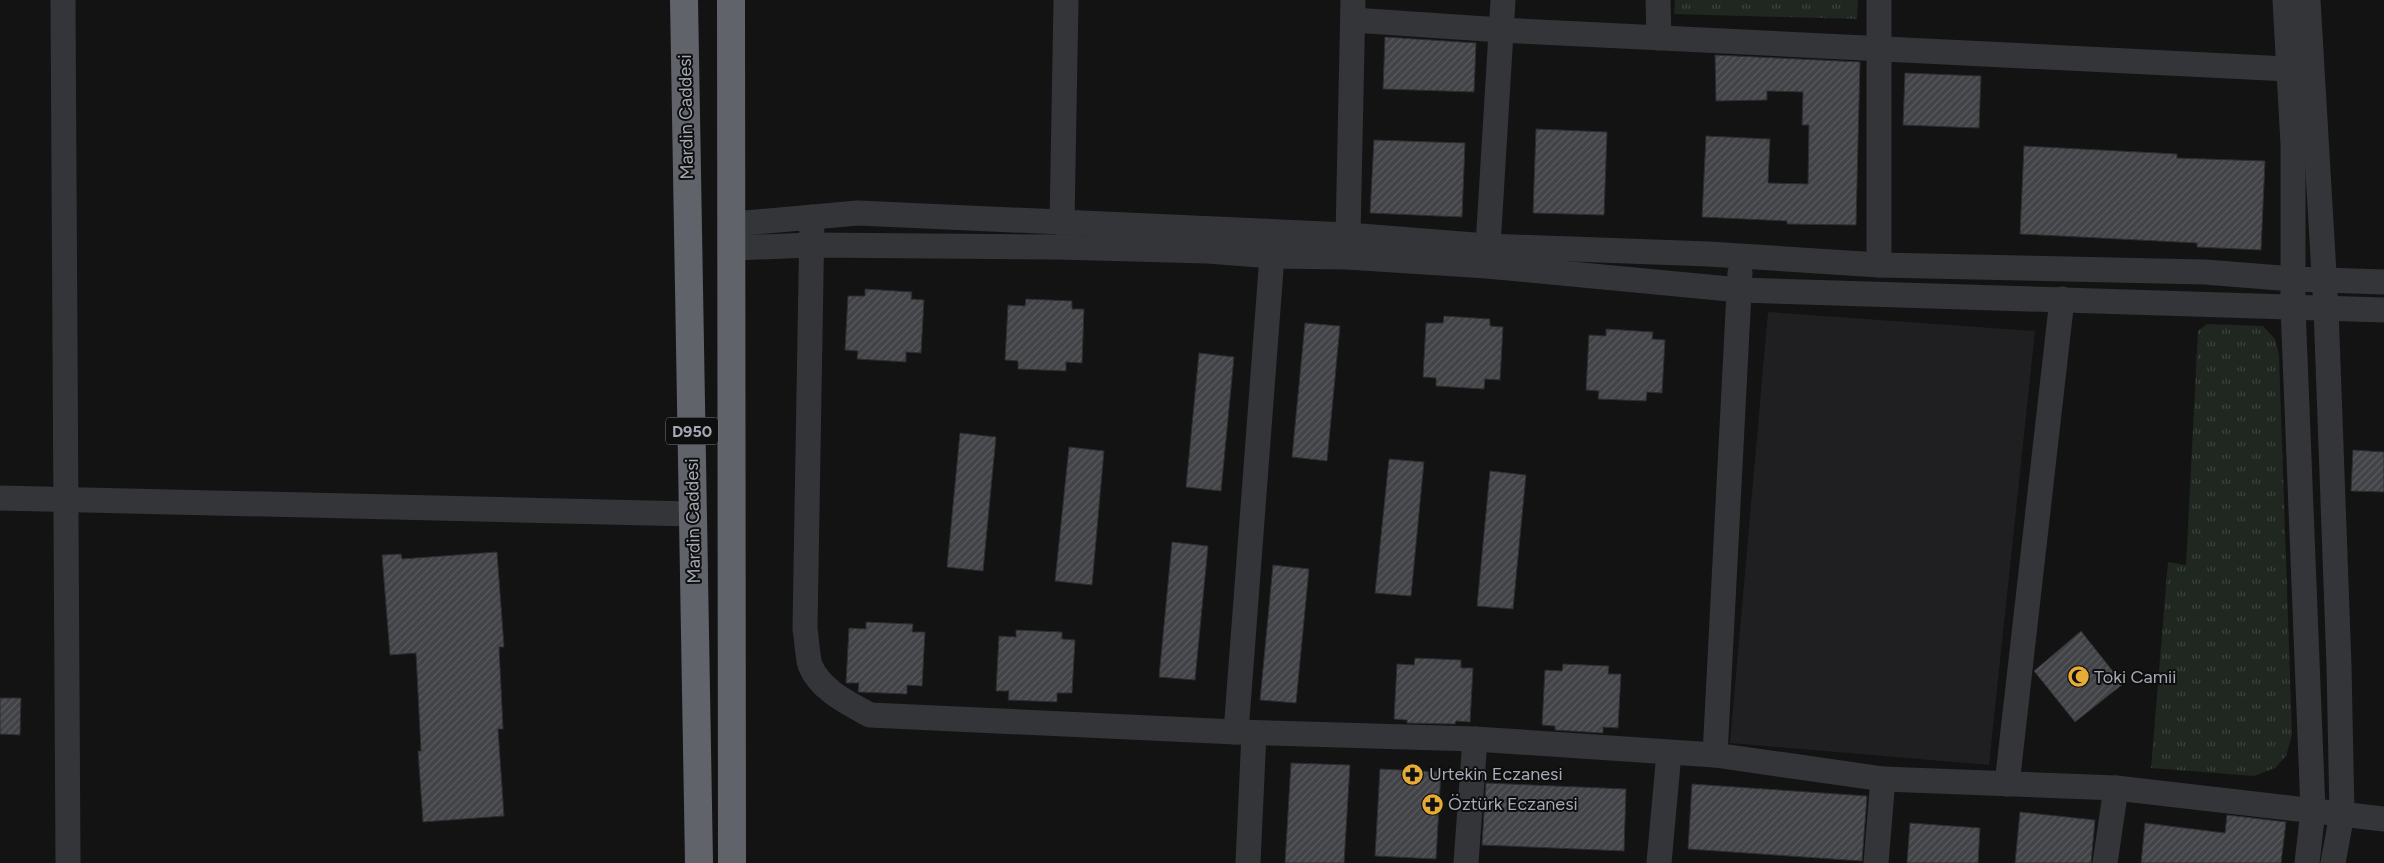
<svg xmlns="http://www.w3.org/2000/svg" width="2384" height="863" viewBox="0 0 2384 863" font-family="Figtree,sans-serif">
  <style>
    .built { fill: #1f1f21 }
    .grass { fill: url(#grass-tufts) }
    .building { fill: url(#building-hatch); stroke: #2d2d30 }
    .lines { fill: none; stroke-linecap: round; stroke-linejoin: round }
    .minor { stroke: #343539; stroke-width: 25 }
    .highway { stroke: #60636a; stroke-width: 28 }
    .labels { text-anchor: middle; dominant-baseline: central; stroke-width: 4; stroke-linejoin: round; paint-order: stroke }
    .shield { fill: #0e0e0f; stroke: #787b82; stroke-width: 1 }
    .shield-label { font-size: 16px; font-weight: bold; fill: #a5aab4 }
    .street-label { font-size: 18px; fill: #a5aab4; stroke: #0e0e0f }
    .poi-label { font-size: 18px; fill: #a5aab4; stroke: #0e0e0f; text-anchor: start }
  </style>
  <defs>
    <pattern id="grass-tufts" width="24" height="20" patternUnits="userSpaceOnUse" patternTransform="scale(1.25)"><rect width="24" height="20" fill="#1f2720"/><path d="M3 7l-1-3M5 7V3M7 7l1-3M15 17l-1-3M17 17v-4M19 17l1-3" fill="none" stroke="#3d443e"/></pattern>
    <pattern id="building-hatch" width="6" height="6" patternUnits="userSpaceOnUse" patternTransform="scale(1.25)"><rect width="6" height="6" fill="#424347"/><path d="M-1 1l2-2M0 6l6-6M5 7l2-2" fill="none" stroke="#5a5b5f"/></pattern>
  </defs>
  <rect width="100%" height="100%" fill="#131314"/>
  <!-- built -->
  <polygon class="built" points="1768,312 2035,331 1989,765 1730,743"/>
  <!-- grass -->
  <g class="grass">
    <polygon points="1675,0 1858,0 1857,19 1674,14"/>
    <polygon points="2207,324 2263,326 2275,339 2279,355 2292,735 2286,756 2275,768 2254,776 2151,768 2168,562 2186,565 2198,331"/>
  </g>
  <!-- building -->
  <g class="building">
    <polygon points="1385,37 1476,43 1474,92 1383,89"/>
    <polygon points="1715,55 1860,62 1856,225 1787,224 1787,221 1702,217 1706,136 1770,139 1768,183 1808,184 1809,125 1802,125 1803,92 1767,91 1767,100 1716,101"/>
    <polygon points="1905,73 1981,76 1979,128 1903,125"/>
    <polygon points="1536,129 1607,132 1604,215 1533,213"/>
    <polygon points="1374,140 1465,143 1462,217 1370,213"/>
    <polygon points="2024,146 2177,154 2177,158 2265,161 2261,250 2197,247 2197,243 2020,234"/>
    <polygon points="865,289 912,292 911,299 924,300 921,353 906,352 906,362 857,359 858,351 845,350 848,296 865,296"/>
    <polygon points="1026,299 1072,301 1072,309 1084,309 1082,363 1066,362 1066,371 1018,369 1018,361 1005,360 1008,305 1025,306"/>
    <polygon points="1444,316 1490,319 1490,326 1503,327 1500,380 1485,379 1484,389 1436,386 1436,378 1423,377 1426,323 1443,323"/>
    <polygon points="1305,323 1340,326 1327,461 1292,457"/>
    <polygon points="1606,329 1653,332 1652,339 1665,340 1662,393 1647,392 1646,401 1598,399 1599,391 1586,390 1589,335 1606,336"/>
    <polygon points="1199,353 1234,357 1221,491 1186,487"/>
    <polygon points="960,433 996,437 983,571 947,567"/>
    <polygon points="1069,447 1104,451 1092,585 1055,581"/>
    <polygon points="2353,450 2384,452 2384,492 2351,491"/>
    <polygon points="1389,459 1424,462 1411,596 1375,593"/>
    <polygon points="1490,471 1526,475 1513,609 1477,606"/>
    <polygon points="1172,542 1208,546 1195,680 1159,677"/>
    <polygon points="497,552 504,647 499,647 503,729 498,729 504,816 423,822 418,751 421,751 416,653 390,655 382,555 401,554 402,559"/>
    <polygon points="1273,565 1309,569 1296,703 1260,700"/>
    <polygon points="866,622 913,624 912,632 925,632 922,686 907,685 907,694 858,692 859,683 846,683 849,628 866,629"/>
    <polygon points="1016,630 1062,632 1062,639 1075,640 1072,693 1057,693 1057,702 1008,700 1009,691 996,691 999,636 1016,637"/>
    <polygon points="2081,631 2123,684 2075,722 2034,671"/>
    <polygon points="1415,658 1461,660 1461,668 1473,668 1470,722 1456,721 1455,724 1407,723 1407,720 1394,719 1397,664 1414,665"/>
    <polygon points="1563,664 1609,666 1608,674 1621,674 1618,728 1603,727 1603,733 1555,730 1555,726 1542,725 1545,670 1562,671"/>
    <polygon points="0,698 21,698 20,735 0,734"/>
    <polygon points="1291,763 1350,765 1344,863 1285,863"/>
    <polygon points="1380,769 1441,772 1436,859 1375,856"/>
    <polygon points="1486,783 1626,789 1624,851 1482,845"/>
    <polygon points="1692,784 1867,796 1862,861 1688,849"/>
    <polygon points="2020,812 2095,820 2091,863 2015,863"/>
    <polygon points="2227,815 2286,822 2281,863 2141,863 2145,823 2225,833"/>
    <polygon points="1910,823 1980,828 1978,863 1907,863"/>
  </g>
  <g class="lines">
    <!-- minor -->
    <g class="minor">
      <polyline points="63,0 68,863"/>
      <polyline points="1658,0 1659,38"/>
      <polyline points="1879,0 1879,265"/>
      <polyline points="2285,0 2293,144 2293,307 2313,811 2307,863"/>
      <polyline points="2308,0 2326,308 2339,666 2342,814 2333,863"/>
      <polyline points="1353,20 1501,30 2289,69"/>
      <path d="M812 217 805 629C807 640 807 654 810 665 820 690 848 703 870 715L1236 732 1475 739 1715 755 1883 779 2116 788 2384 819"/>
      <polyline points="1062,223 1066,0"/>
      <polyline points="733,224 858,213 1348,235 1487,246 1709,254 1879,265 2205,272 2293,279 2384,282"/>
      <polyline points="1348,235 1353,0"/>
      <polyline points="733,248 811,245 1056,247 1208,251 1272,256 1347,257 1487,266 1740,290 2384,310"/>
      <polyline points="1487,262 1503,0"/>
      <polyline points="0,498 693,514"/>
      <polyline points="1236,732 1272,256"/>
      <polyline points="1715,755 1740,273"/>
      <polyline points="2007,784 2062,299"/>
      <polyline points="1248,863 1254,733"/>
      <polyline points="1466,863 1475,739"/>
      <polyline points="1659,863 1669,753"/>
      <polyline points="1876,863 1883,779"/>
      <polyline points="2105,863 2116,788"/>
    </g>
    <!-- highway -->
    <g class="highway">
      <polyline points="684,0 699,863"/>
      <polyline points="731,0 732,863"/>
    </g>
  </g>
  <!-- icons -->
  <defs>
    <symbol id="mosque-disc" viewBox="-11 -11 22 22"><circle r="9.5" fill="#e7ac38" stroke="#0e0e0f"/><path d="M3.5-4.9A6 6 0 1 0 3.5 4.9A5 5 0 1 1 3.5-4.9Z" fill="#111"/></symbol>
    <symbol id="pharmacy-disc" viewBox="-11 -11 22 22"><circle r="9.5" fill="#e7ac38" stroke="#0e0e0f"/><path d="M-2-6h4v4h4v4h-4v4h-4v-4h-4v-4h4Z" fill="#111"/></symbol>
  </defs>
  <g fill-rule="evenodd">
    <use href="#mosque-disc" x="2066" y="664" width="25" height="25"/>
    <use href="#pharmacy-disc" x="1400" y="762" width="25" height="25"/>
    <use href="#pharmacy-disc" x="1420" y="792" width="25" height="25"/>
  </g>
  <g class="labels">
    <!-- shield labels -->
    <rect class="shield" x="666" y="417.5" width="52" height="27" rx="4"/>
    <g class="shield-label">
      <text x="692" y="431">D950</text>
    </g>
    <!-- street labels -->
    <g class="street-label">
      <text transform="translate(686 117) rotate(-91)">Mardin Caddesi</text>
      <text transform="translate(693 521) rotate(-91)">Mardin Caddesi</text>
    </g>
    <!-- poi labels -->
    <g class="poi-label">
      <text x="2094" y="677">Toki Camii</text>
      <text x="1429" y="774">Urtekin Eczanesi</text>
      <text x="1448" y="804">Öztürk Eczanesi</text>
    </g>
  </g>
</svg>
